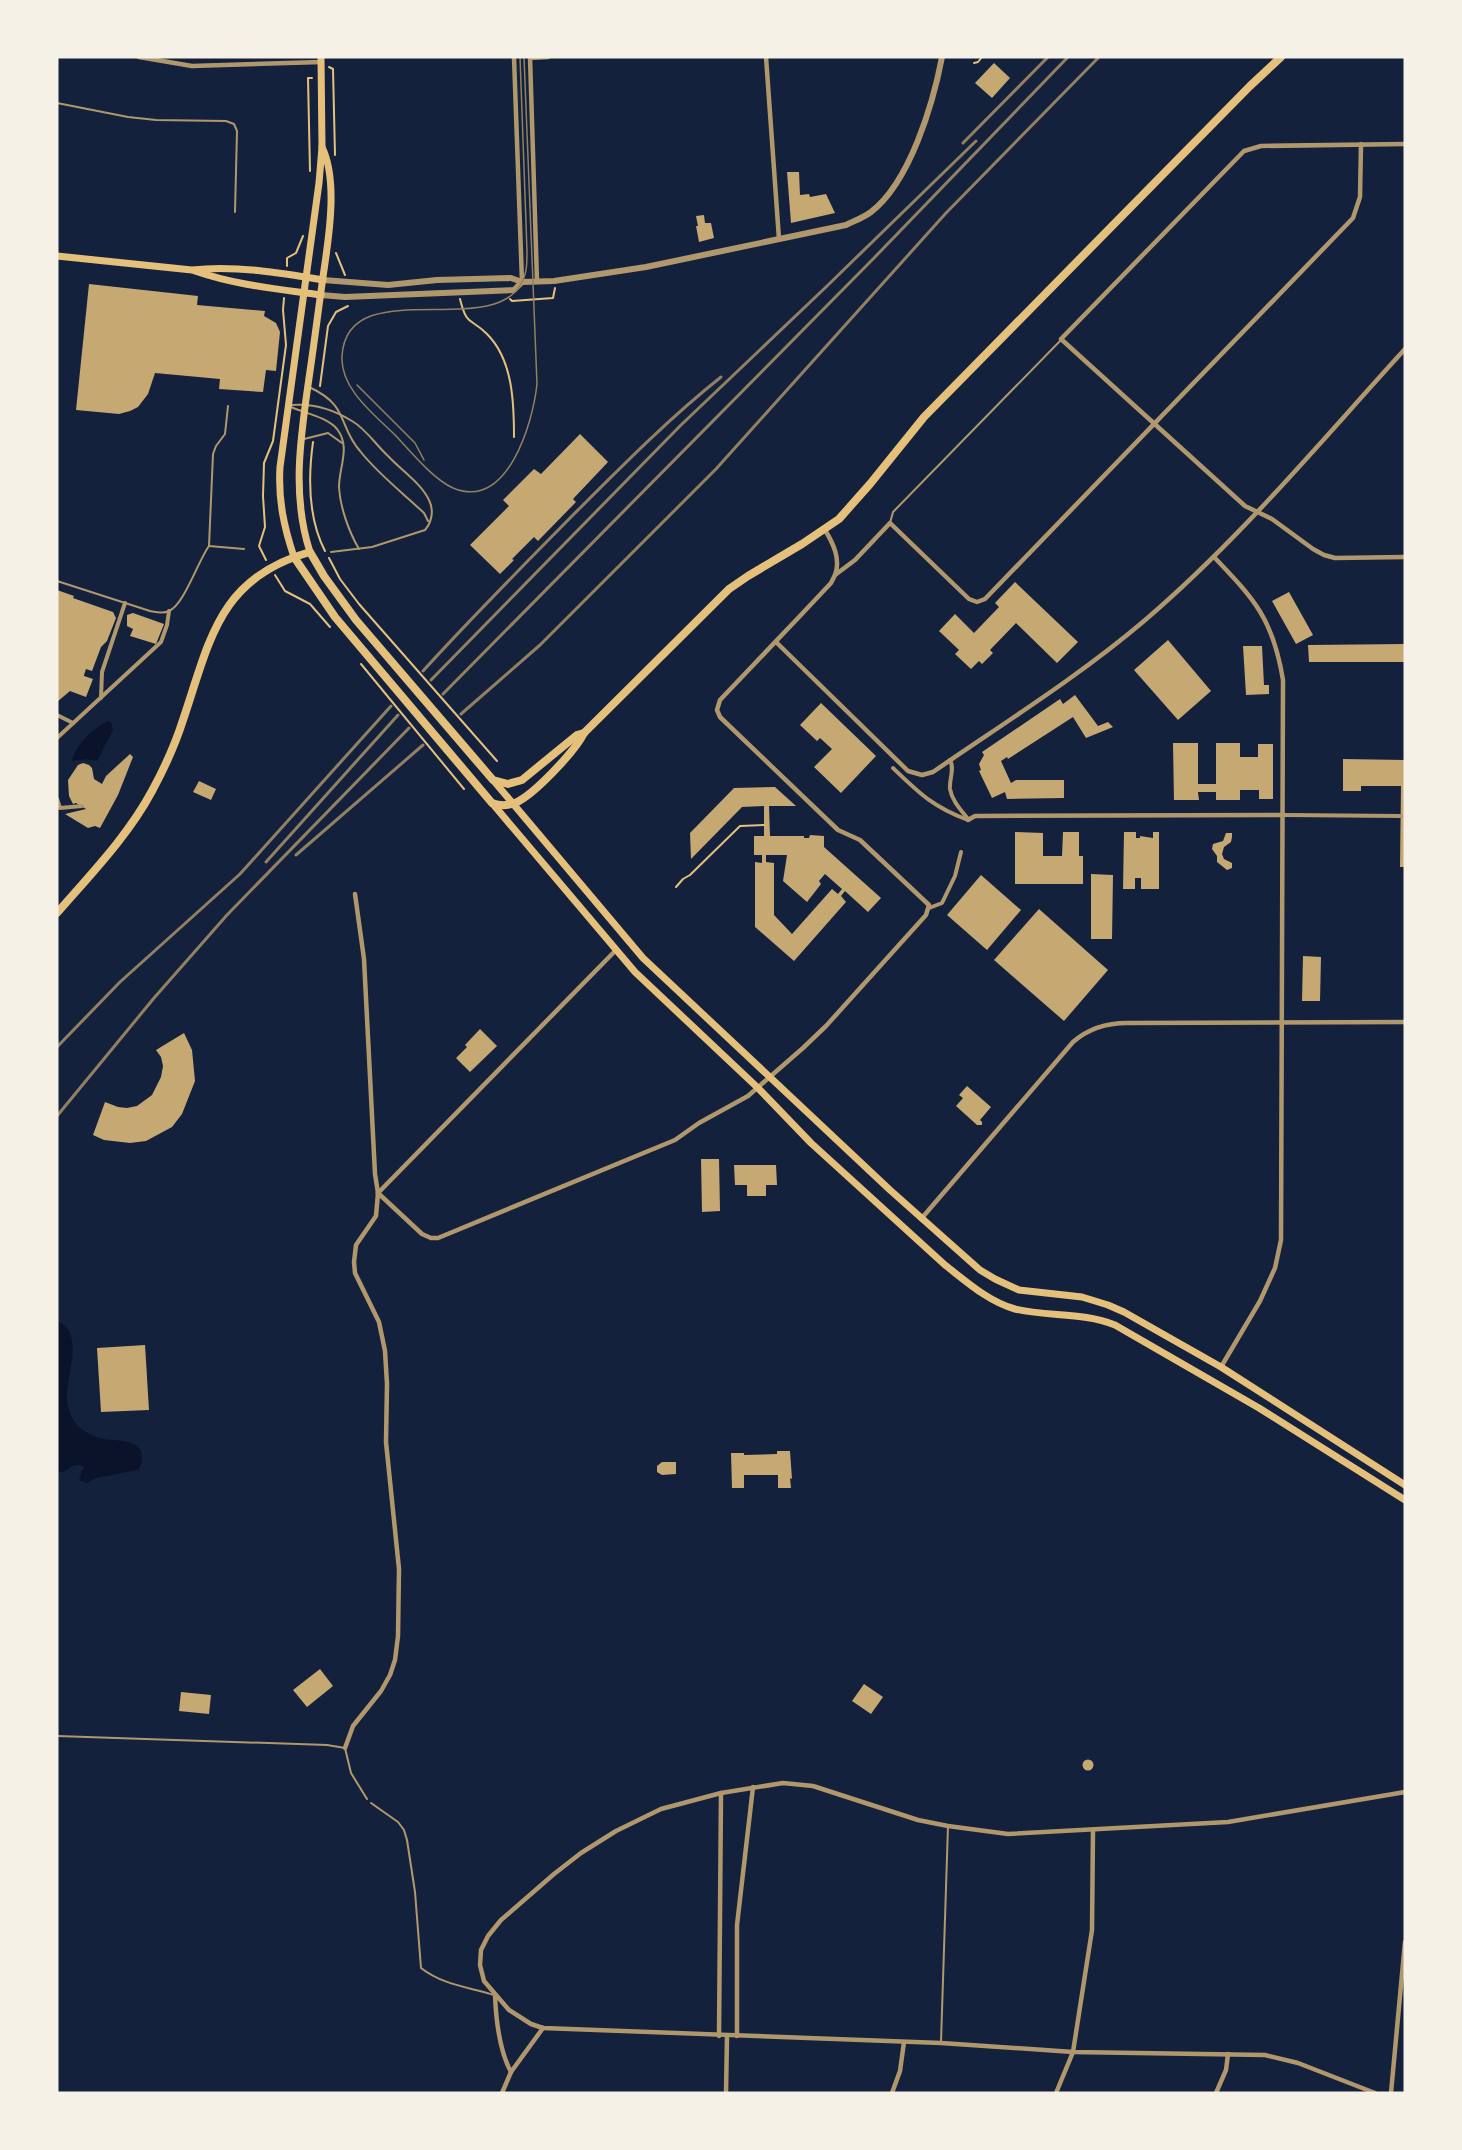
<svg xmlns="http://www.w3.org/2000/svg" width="1462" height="2150" viewBox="0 0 1462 2150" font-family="'IBM Plex Sans',sans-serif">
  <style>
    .water { fill: #0b132b }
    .building { fill: #c6a872; fill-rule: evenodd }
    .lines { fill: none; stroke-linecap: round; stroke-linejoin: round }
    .path { stroke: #e5c07b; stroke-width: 2 }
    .service { stroke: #b1986c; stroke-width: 2 }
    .pedestrian { stroke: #b1986c; stroke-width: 4 }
    .minor { stroke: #b1986c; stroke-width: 4.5 }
    .tertiary { stroke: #b1986c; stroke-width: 6 }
    .secondary { stroke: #e5c07b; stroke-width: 7 }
    .primary { stroke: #e5c07b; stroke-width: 8 }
    .tram { stroke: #918062; stroke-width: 1.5 }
    .rail { stroke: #918062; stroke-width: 3 }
  </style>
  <rect width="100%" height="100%" fill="#14213d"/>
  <!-- water -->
  <g class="water">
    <path d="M108 721 111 722 113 730 97 761 86 759 72 761C76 744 92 729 108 721Z"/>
    <path d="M57 1321C85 1331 67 1376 67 1398 67 1406 71 1417 76 1424 81 1430 92 1436 100 1438 113 1442 142 1437 142 1457 142 1463 141 1466 138 1470L96 1478 87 1483 81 1481 79 1478 84 1467C72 1460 69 1474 57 1472Z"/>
  </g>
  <!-- building -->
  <g class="building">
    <polygon points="994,63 1010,78 992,98 975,83"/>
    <polygon points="787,172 799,172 800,195 809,194 810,197 826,194 835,213 791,223"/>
    <polygon points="704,215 705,223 711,223 714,238 699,242 696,226 698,226 696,216"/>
    <polygon points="89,284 198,296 197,305 265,311 264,316 276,323 280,332 276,371 266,370 263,392 219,389 220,379 155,373 148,394 138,407 130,411 119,414 76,410"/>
    <polygon points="580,434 608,462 573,499 576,502 538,541 534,537 512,559 514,560 500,574 470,545 509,506 503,500 534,469 541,474"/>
    <polygon points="1015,582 1078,642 1057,663 1016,623 990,650 993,653 982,664 979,661 971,669 955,654 959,650 939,631 955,614 974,633 999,607 995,603"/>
    <polygon points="57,590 74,596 73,598 113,612 116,618 107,641 101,647 92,671 86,669 84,675 84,676 93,679 86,697 70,691 57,702"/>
    <polygon points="1289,592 1313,635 1296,644 1272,601"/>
    <polygon points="133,613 164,624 156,644 130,636 133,629 127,626 127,615"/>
    <polygon points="1168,640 1211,691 1178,720 1134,670"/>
    <polygon points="1405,644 1405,662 1309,662 1308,645"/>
    <polygon points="1243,646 1262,646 1264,685 1269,685 1269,694 1246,695"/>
    <polygon points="1075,695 1098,726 1108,722 1113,727 1086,738 1073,717 1008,759 1007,757 1001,761 1011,783 1016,780 1064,780 1064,798 1007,799 1005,792 992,798 979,771 981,770 979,764 984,755 982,752 1060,699 1063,704"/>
    <polygon points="821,703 876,756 841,793 814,767 832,749 820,738 817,741 800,725"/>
    <polygon points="1173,743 1198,743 1198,784 1216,784 1216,743 1240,743 1240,757 1258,757 1258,744 1273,744 1273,799 1259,799 1259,790 1240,790 1240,800 1216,800 1216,792 1198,792 1199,800 1174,800"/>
    <polygon points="130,754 133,757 118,795 100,828 95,826 88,828 65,814 86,809 76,803 73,804 69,796 68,780 78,765 83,763 89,765 92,768 94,779 102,784 106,776"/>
    <polygon points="1343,759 1405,760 1405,867 1400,867 1401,786 1361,786 1361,791 1343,791"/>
    <polygon points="199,781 216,789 211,800 193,792"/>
    <path d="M775 787 796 806H769L770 836H804V838H809L810 835 824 836V847L881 898 868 912 845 891 841 896 846 902 794 961 755 927V862L762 863V855H754V836H764V806L742 807 691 859 690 833 734 788ZM766 855H787L783 881 807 902 821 884 819 881 825 874 842 889 838 894 832 889 792 934 774 915V863L766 862Z"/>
    <polygon points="1015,832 1043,833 1043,856 1062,856 1063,832 1079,832 1079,856 1083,856 1083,884 1015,884"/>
    <polygon points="1124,832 1136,832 1136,838 1140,838 1140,836 1153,838 1153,832 1159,832 1159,889 1141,889 1141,878 1135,878 1135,889 1123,889"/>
    <polygon points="1226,833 1232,833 1232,837 1231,842 1224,847 1222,854 1224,859 1232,863 1232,868 1227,870 1217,862 1217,856 1212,849 1213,844 1223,841"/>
    <polygon points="1091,874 1113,875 1112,939 1091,939"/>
    <polygon points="981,875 1021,910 987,950 947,915"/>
    <polygon points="1039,909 1108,970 1064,1021 994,960"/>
    <polygon points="1303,956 1321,957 1320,1001 1302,1001"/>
    <polygon points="480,1029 497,1046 470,1072 456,1058 467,1047 465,1045"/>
    <polygon points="184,1033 192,1050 195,1081 182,1114 172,1127 146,1141 130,1143 104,1140 93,1135 105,1102 118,1107 127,1108 137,1106 152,1095 161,1077 163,1066 161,1057 156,1050"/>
    <polygon points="967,1086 991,1107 980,1120 982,1122 982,1125 977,1125 956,1106 963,1098 959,1095"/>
    <polygon points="701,1159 719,1159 720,1211 702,1212"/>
    <polygon points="734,1165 776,1165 777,1185 766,1185 766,1196 747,1196 747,1185 735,1185"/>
    <polygon points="145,1345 149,1410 101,1412 97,1348"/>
    <polygon points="777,1451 790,1451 792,1479 790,1478 791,1488 778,1488 778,1475 744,1475 744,1488 732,1488 731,1453 744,1453 744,1455 777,1454"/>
    <polygon points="662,1462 676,1462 676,1474 662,1475 657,1472 657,1466"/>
    <polygon points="320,1669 333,1686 307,1707 293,1690"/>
    <polygon points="864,1684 883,1697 871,1714 852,1701"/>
    <polygon points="181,1692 211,1695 209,1714 179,1711"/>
    <circle cx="1088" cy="1765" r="5.5"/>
  </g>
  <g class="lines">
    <!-- path -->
    <g class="path">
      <polyline points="974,63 978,62 982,57"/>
      <polyline points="329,67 333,69 335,155"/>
      <polyline points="310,171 308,78 312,78"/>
      <polyline points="336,253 345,275"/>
      <polyline points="287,266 287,258 296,253 303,236"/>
      <path d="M460 299C467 327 470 317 487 334 513 360 514 403 514 437"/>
      <polyline points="510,299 512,301 553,298 555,288"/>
      <polyline points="320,386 328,326 336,312 348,306"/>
      <path d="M313 442C308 478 308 518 325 551"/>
      <polyline points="329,558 340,579 359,604 497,761"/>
      <polyline points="266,560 259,546 265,527 263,496 264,463 273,441 286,345 283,310 284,298"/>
      <polyline points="275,575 285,591 310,604 330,627"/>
      <polyline points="361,664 464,789"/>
      <polyline points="676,887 683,879 690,875 740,826 764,825"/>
    </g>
    <!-- service -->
    <g class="service">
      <polyline points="57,103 128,117 156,120 226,121 234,124 237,131 235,212"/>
      <path d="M309 387C350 406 337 424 360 451 378 474 403 493 424 513L428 521"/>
      <path d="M291 405C313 403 333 409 352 421 366 429 376 445 388 456 401 470 421 483 429 500 434 510 432 522 425 530L372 547 331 552"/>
      <path d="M291 407C304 413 327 417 337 429 351 447 339 467 339 487 340 507 349 532 359 549"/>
      <polyline points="304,439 328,433 342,443"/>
      <polyline points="890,523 893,512 1061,340"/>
      <polyline points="209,546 244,549"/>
      <path d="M57 581 150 611C156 612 163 614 169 611 184 605 198 561 209 546L213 454 216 446 225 434 228 406"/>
      <polyline points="57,1736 327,1745 345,1748 351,1773 367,1799"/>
      <path d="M371 1803 398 1822 404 1830 407 1840 415 1892 421 1968C443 1985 468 1987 494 1995"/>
      <polyline points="941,2042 948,1826"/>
    </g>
    <!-- pedestrian -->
    <g class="pedestrian">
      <polyline points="101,698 102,672 125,603"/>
      <polyline points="57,715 73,723"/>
      <polyline points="57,738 161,642 167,625 169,611"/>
      <path d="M950 760C955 769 949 779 950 789 952 801 961 810 968 819"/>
      <path d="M893 768C919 793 933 807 968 820"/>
      <polyline points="57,799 60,808 82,806"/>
      <polyline points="1284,815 1401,816"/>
      <polyline points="929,908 942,903 955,876 961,852"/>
    </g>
    <!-- minor -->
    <g class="minor">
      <polyline points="139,57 192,66 321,62"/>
      <polyline points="514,57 522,282"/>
      <polyline points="530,57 537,281"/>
      <polyline points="766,57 779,239"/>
      <polyline points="530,58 548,57"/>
      <polyline points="1405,144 1261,146 1244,151 1061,339 1245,506 1272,519 1313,549 1324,555 1335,558 1405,557"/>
      <path d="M825 530C833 543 841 559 835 575"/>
      <path d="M1214 557C1255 600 1273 619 1283 680L1281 1240 1275 1268 1260 1301 1221 1367"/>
      <path d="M776 642 908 771 922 775 933 772C1004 723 1078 677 1144 621 1240 539 1320 442 1405 349"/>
      <polyline points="968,820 975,816 1284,815"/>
      <polyline points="378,1193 422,1234 431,1238 438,1238 675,1140 699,1123 748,1096 803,1048 826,1026 926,915 929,905 860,840 838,830 720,717 717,710 720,700 799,617 831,583 835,575 855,560 890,523 969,599 977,602 985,599 1353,218 1360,197 1361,144"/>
      <polyline points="378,1193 616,950"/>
      <path d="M921 1219 1073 1042C1089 1028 1106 1023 1127 1023L1405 1022"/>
      <polyline points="345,1748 353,1726 381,1691 390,1675 395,1660 398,1636 399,1569 386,1442 387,1384 385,1351 379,1322 355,1273 354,1262 356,1245 376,1216 378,1193 375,1174 364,959 355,894"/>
      <path d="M495 1995C496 2020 499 2050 511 2072"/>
      <polyline points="719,2036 721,1793"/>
      <polyline points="737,2036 737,1925 753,1787"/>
      <polyline points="502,2093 511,2072 543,2028"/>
      <polyline points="726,2093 727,2036"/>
      <polyline points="892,2093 900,2071 904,2042"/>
      <polyline points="1056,2093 1073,2052 1092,1930 1093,1830"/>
      <polyline points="1216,2093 1226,2070 1228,2054"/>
      <polyline points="1375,2093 1298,2063 1265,2055 1073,2052 941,2043 543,2028 531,2024 509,2010 484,1981 480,1965 481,1950 488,1936 501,1920 554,1874 581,1853 616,1831 661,1809 721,1793 783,1783 813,1786 918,1820 948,1826 1008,1834 1228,1822 1405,1792"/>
      <polyline points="1391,2093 1405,1942"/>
    </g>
    <!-- tertiary -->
    <g class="tertiary">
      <path d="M323 280 388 285 437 280 511 278 522 282 554 281 646 267 846 225C854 221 863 218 871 212 910 182 933 104 942 57"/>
      <polyline points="321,295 345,297 514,290 522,282"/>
    </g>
    <!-- secondary -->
    <g class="secondary">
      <path d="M57 256 192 270C234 265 282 273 323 280"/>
      <path d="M195 271C235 285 278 289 321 295"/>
      <path d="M310 552C292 497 300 441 308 385 314 345 319 304 325 263 330 229 337 178 322 147"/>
      <path d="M294 557C284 527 278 500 280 467L319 183 322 147 321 57"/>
      <polyline points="493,780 643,958 890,1190 980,1270 995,1279 1019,1290 1082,1297 1108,1305 1124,1312 1221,1367 1405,1485"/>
      <path d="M492 803 635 972 758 1088 811 1143 945 1265C967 1282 989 1302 1015 1309 1049 1317 1083 1312 1115 1325L1259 1408 1405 1500"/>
    </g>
    <!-- primary -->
    <g class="primary">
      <path d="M294 557 335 617 492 803C500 806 507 806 515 803 534 795 575 751 584 733L729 589 748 576 802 544 839 519 870 484 924 417 1250 86 1281 57"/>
      <path d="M57 913C90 875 128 836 152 791 164 769 175 745 183 720 210 641 218 578 310 552L324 576 356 620 493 780 508 784 522 780 577 735 584 733"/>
    </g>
    <!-- tram -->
    <g class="tram">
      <path d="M520 57 527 251C527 262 527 273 522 282 493 342 347 271 342 356 340 389 375 415 396 436 411 452 433 479 453 488 508 511 533 422 537 384L524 57"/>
      <polyline points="357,385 415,443 424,460"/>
    </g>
    <!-- rail -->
    <g class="rail">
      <polyline points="963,143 1048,57"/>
      <path d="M423 671C471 618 521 568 571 517 620 468 667 420 721 377"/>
      <polyline points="431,680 681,425 826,287 976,141"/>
      <polyline points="443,694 874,258 1068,57"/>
      <polyline points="461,714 540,645 716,469 946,213 1099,57"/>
      <polyline points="296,855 423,745"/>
      <polyline points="266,862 398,715"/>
      <polyline points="57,1047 120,982 240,874 391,706"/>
      <polyline points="57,1116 154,998 227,915 409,728"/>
    </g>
  </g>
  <!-- border -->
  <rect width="1462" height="2150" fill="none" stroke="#f6f1e7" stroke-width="117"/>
</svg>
